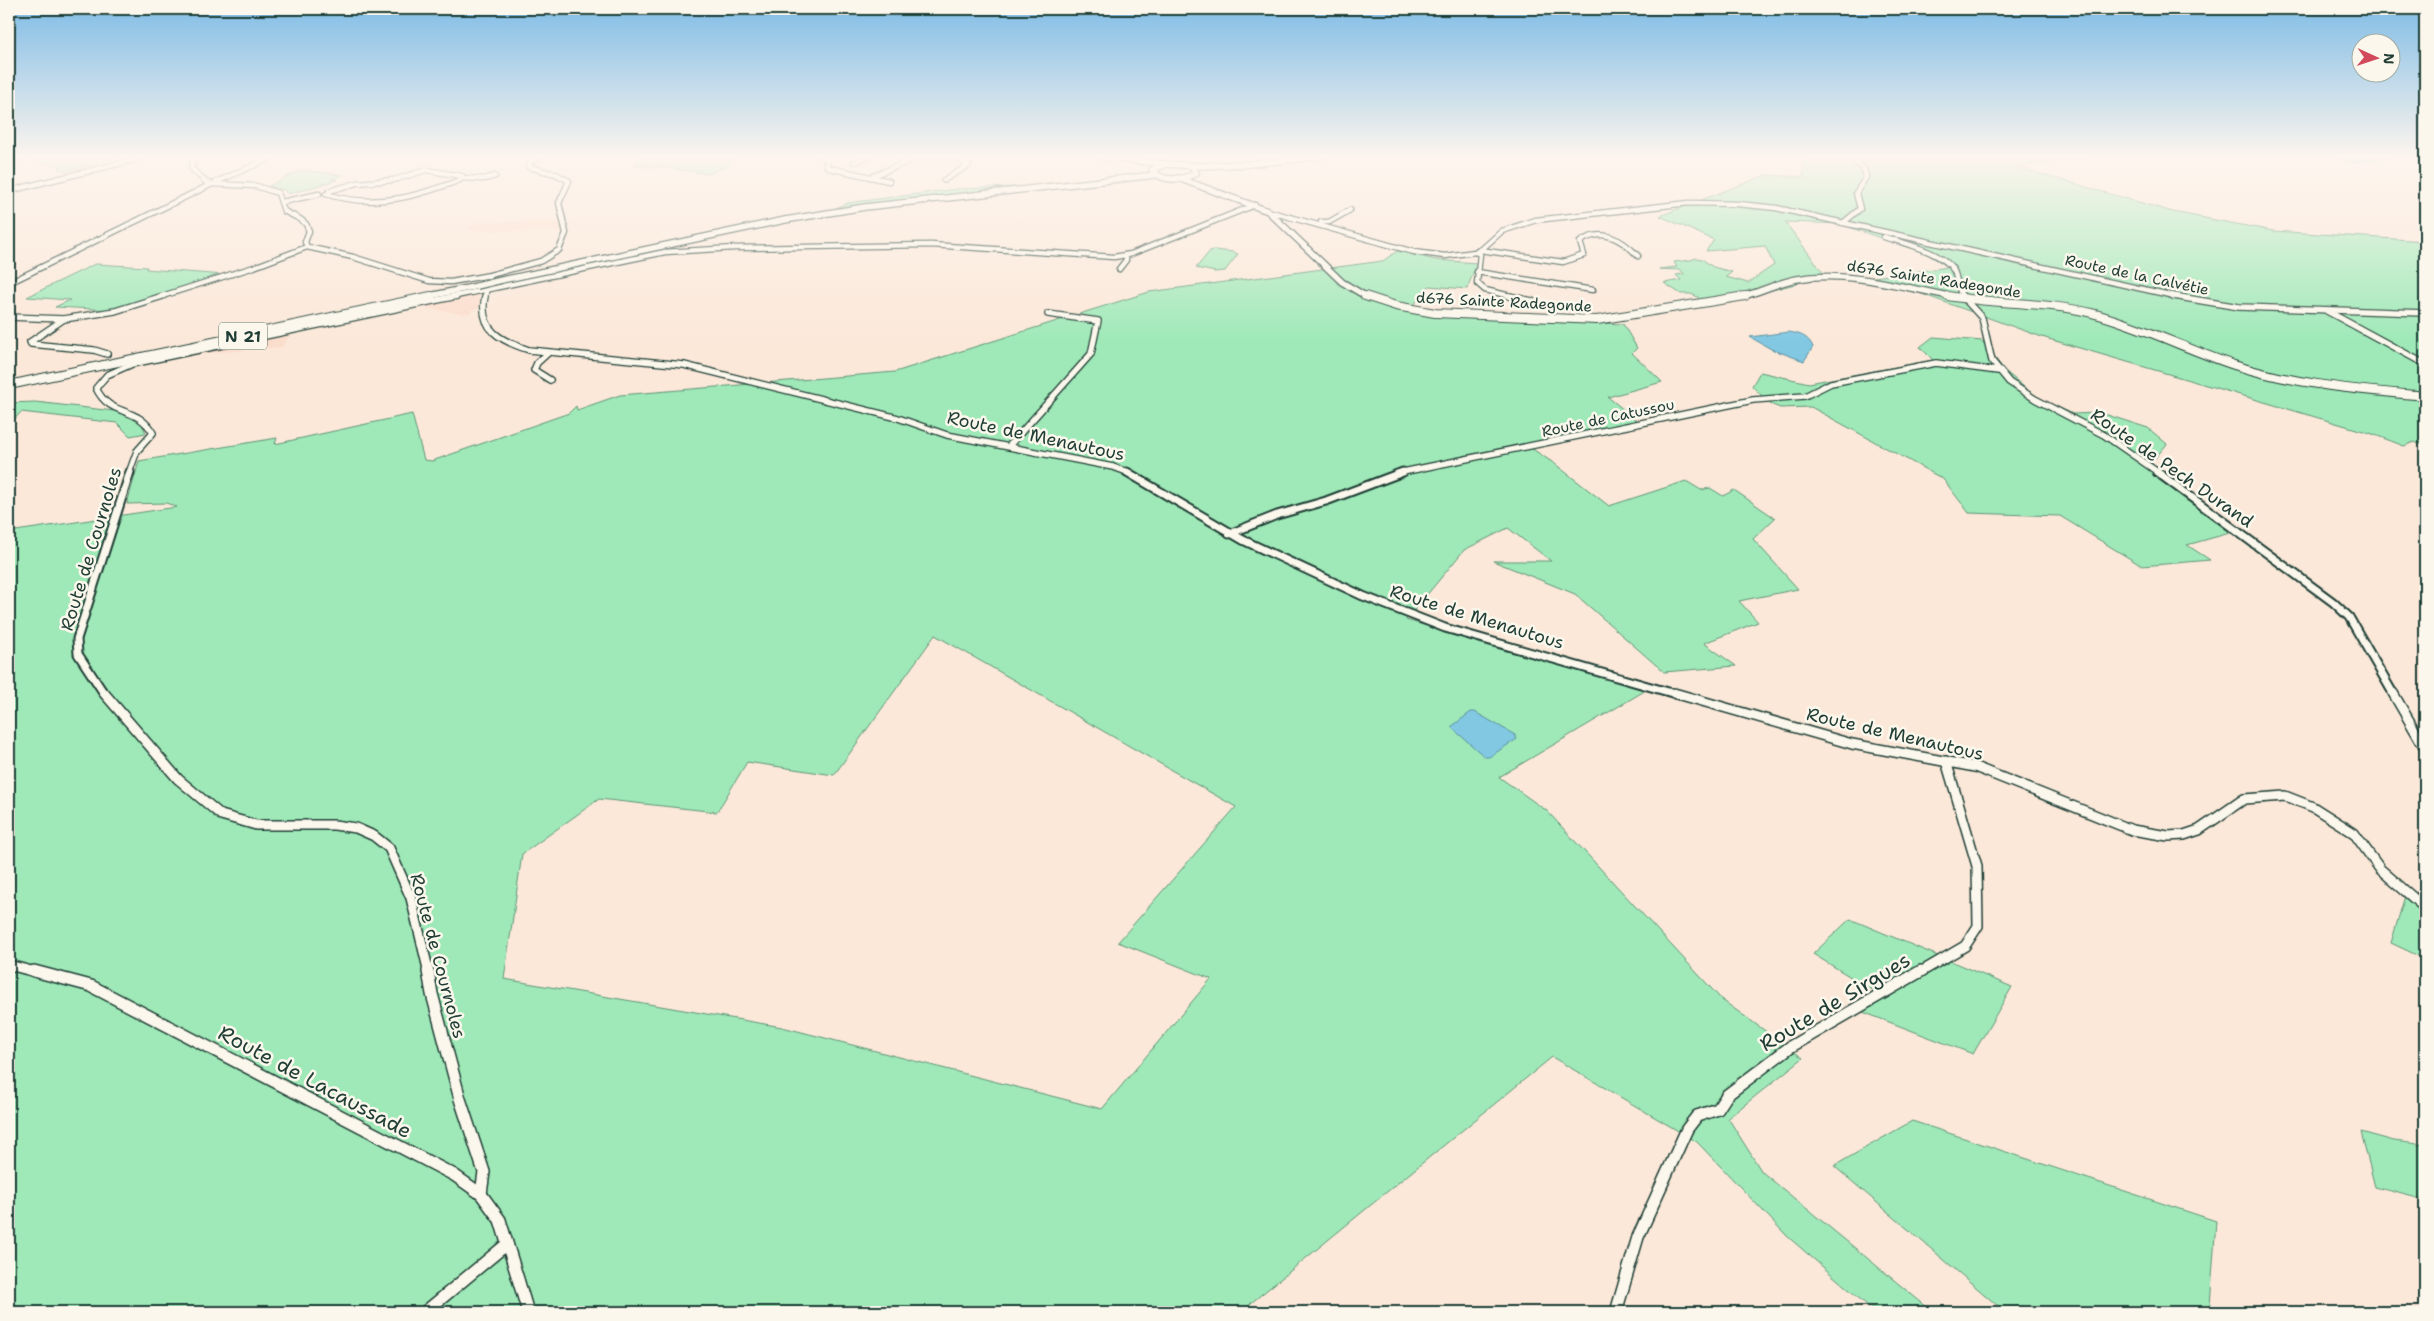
<svg xmlns="http://www.w3.org/2000/svg" width="2434" height="1321" viewBox="0 0 2434 1321" font-family="'Shantell Sans',sans-serif">
  <style>
    .built { fill: #fbddcc }
    .green { fill: #9fe9b8; stroke: #5f9376; fill-rule: evenodd }
    .water { fill: #82c8e3; stroke: #5a909d }
    .lines { fill: none; stroke-linecap: round; stroke-linejoin: round }
    .stream { stroke: #5a909d; stroke-width: 2 }
    .minor-far4-casing { stroke: #1f3d34; stroke-width: 7 }
    .minor-far3-casing { stroke: #1f3d34; stroke-width: 8 }
    .minor-far2-casing { stroke: #1f3d34; stroke-width: 11 }
    .minor-far1-casing { stroke: #1f3d34; stroke-width: 12 }
    .minor-casing { stroke: #1f3d34; stroke-width: 14 }
    .major-far1-casing { stroke: #1f3d34; stroke-width: 8 }
    .major-casing { stroke: #1f3d34; stroke-width: 10 }
    .minor-far4 { stroke: #fbf7ec; stroke-width: 4.5 }
    .minor-far3 { stroke: #fbf7ec; stroke-width: 5.5 }
    .minor-far2 { stroke: #fbf7ec; stroke-width: 7 }
    .minor-far1 { stroke: #fbf7ec; stroke-width: 9 }
    .minor { stroke: #fbf7ec; stroke-width: 11 }
    .major-far1 { stroke: #fbf7ec; stroke-width: 5.5 }
    .major { stroke: #fbf7ec; stroke-width: 8 }
    .major-bridge-casing { stroke: #1f3d34; stroke-width: 8; stroke-linecap: butt }
    .major-bridge { stroke: #fbf7ec; stroke-width: 5.5 }
    .labels { text-anchor: middle; dominant-baseline: central; stroke-width: 5; stroke-linejoin: round; paint-order: stroke }
    .far-street-label { font-size: 15px; fill: #1f3d34; stroke: #fbf7ec }
    .shield { fill: #fbf7ec; stroke: #61756b; stroke-width: 1 }
    .shield-label { font-size: 16px; font-weight: bold; fill: #1f3d34 }
    .street-label { font-size: 18px; fill: #1f3d34; stroke: #fbf7ec }
    .near-street-label { font-size: 21px; fill: #1f3d34; stroke: #fbf7ec }
  </style>
  <rect width="100%" height="100%" fill="#fbe8d9"/>
  <filter id="ink" filterUnits="userSpaceOnUse"><feTurbulence type="fractalNoise" baseFrequency=".02" numOctaves="2"/><feDisplacementMap in="SourceGraphic" scale="10" xChannelSelector="R" yChannelSelector="G"/><feConvolveMatrix kernelMatrix="1 2 1 2 8 2 1 2 1" color-interpolation-filters="sRGB"/></filter>
  <g filter="url(#ink)">
    <!-- built -->
    <g class="built">
      <polygon points="477,222 560,222 562,232 466,230"/>
      <polygon points="479,294 480,308 471,310 471,313 463,314 412,306"/>
      <polygon points="293,331 282,347 175,356"/>
    </g>
    <!-- green -->
    <g class="green">
      <polygon points="33,156 102,156 113,159 66,171 58,169 62,167 26,158"/>
      <polygon points="640,156 738,156 728,166 709,174 669,168 634,166"/>
      <polygon points="1802,156 2106,156 2016,167 2173,212 2273,231 2425,241 2425,446 2414,442 2404,446 2370,433 2042,337 1874,277 1949,267 1927,254 1840,224 1785,222 1824,274 1799,283 1716,305 1698,301 1698,297 1691,294 1681,294 1664,283 1681,280 1676,275 1684,274 1681,270 1659,269 1677,267 1674,262 1691,260 1696,258 1702,259 1713,267 1732,272 1726,277 1748,283 1774,265 1765,246 1706,251 1714,240 1660,216 1766,175 1804,177"/>
      <polygon points="301,170 343,175 331,179 337,180 288,194 284,190 269,186"/>
      <polygon points="1013,187 834,209 847,203 956,189"/>
      <polygon points="1214,250 1233,252 1238,254 1225,271 1215,272 1196,268 1210,251"/>
      <path d="M1397 251 1436 260 1477 263 1467 289 1429 286 1412 307 1530 320 1623 324 1637 348 1632 353 1662 382 1608 397 1640 423 1525 444 1555 464 1609 506 1686 481 1701 490 1710 488 1723 496 1734 490 1775 518 1753 539 1798 589 1739 601 1758 622 1704 643 1736 666 1664 672 1575 594 1493 561H1551L1508 528 1464 550 1406 620 1648 689 1499 777 1547 811 1722 1000 1803 1058 1728 1118 1762 1172 1933 1312H1875L1787 1236 1697 1142 1552 1057 1251 1303 1245 1312H9V532L177 507 166 503 127 504 139 461 277 438 275 444 412 414 424 460 432 461 569 413 576 406 577 410 620 395 895 372 1149 292 1383 261ZM935 635 1236 807 1118 942 1211 979 1102 1109 782 1027 504 979 522 854 599 799 717 812 747 762 834 775Z"/>
      <polygon points="95,264 147,267 146,269 225,275 113,310 55,307 70,300 27,297"/>
      <polygon points="1933,337 1982,341 2005,371 2036,397 2073,414 2101,413 2148,428 2167,444 2151,463 2237,531 2187,545 2210,560 2142,566 2060,516 1969,513 1943,479 1811,407 1780,408 1770,404 1752,386 1760,372 1809,383 1933,360 1920,347"/>
      <polygon points="35,402 114,411 139,418 146,433 130,436 117,423 21,412 9,425 9,403"/>
      <polygon points="2407,889 2425,903 2425,959 2391,943"/>
      <polygon points="1850,919 2012,987 1973,1054 1855,1009 1885,998 1813,954"/>
      <polygon points="1912,1121 2216,1221 2210,1306 2212,1312 2005,1312 1834,1166"/>
      <polygon points="2361,1132 2394,1141 2425,1145 2425,1200 2375,1187"/>
    </g>
    <!-- water -->
    <g class="water">
      <polygon points="2329,156 2395,156 2398,157 2356,163"/>
      <path d="M1789 332C1800 334 1808 336 1813 347L1804 361 1771 349 1750 337Z"/>
      <polygon points="1471,712 1475,712 1515,735 1517,739 1489,757 1485,757 1451,727"/>
    </g>
    <g class="lines">
      <!-- stream -->
      <polyline class="stream" points="9,411 9,417"/>
      <defs>
        <g id="minor-far4">
          <polyline points="819,156 828,159 826,165 829,168 889,181"/>
          <polyline points="942,156 955,157 969,165 944,180"/>
          <polyline points="9,161 27,156"/>
          <polyline points="854,162 871,156"/>
          <polyline points="871,177 913,159 941,156"/>
          <polyline points="461,178 484,179 495,176"/>
          <polyline points="216,182 275,156"/>
          <polyline points="9,191 149,156"/>
          <path d="M326 194C373 209 416 197 460 180L462 176 426 170 394 180 357 183 329 191"/>
          <polyline points="282,202 319,194"/>
          <polyline points="1268,211 1414,252 1445,256 1475,252 1482,249 1502,231 1536,220 1689,203 1738,204 1776,208 2179,297"/>
          <polyline points="1321,222 1329,222 1350,210"/>
          <polyline points="1843,223 1860,209 1856,193 1866,177 1864,169 1849,156"/>
          <path d="M1884 237C1903 243 1944 252 1954 271 1958 280 1957 289 1963 297"/>
          <polyline points="307,247 353,257 429,281 451,282 490,275 541,261 559,250 566,233 559,203 569,181 556,174 529,167 530,162 541,156"/>
          <path d="M1480 250 1563 262 1584 255 1580 242C1601 227 1622 239 1638 256"/>
          <polyline points="1475,252 1480,254 1477,283 1485,290 1515,297"/>
          <polyline points="1119,269 1126,260 1126,255"/>
          <polyline points="1477,272 1593,290"/>
          <polyline points="9,283 212,184 207,183 191,168 194,156"/>
          <polyline points="159,297 254,267 307,247 305,242 309,231 306,224 300,219 284,211 278,193 256,186 212,184"/>
          <polyline points="451,297 665,252 735,248 931,245 1114,257 1131,254 1255,205"/>
          <polyline points="485,297 490,275"/>
        </g>
        <g id="minor-far3">
          <path d="M485 296C478 330 501 341 529 350L684 365 898 418 947 435 1113 467 1130 473"/>
          <polyline points="1509,296 1532,301"/>
          <polyline points="1962,296 1982,318 1992,361 2009,382 2035,399 2104,435 2159,473"/>
          <polyline points="2173,296 2239,307 2425,313"/>
          <polyline points="2327,311 2425,364"/>
          <polyline points="9,317 64,319 115,311 163,296"/>
          <polyline points="64,319 30,342 31,344 94,350 107,354"/>
          <polyline points="548,353 537,363 534,370 550,380"/>
          <polyline points="1009,446 1091,354 1098,321 1048,314"/>
          <path d="M129 473 137 451 153 433C136 404 111 419 96 388L107 375 132 364 457 296"/>
          <polyline points="1398,473 1753,400 1805,396 1831,383 1936,363 1998,371"/>
        </g>
        <g id="minor-far2">
          <polyline points="1127,472 1243,540 1363,596 1445,628 1679,695"/>
          <polyline points="2157,472 2333,602 2349,617 2394,695"/>
          <polyline points="1229,534 1277,515 1326,501 1403,472"/>
          <polyline points="105,695 78,654 77,639 130,472"/>
        </g>
        <g id="minor-far1">
          <polyline points="104,693 178,779 221,815 256,825 334,825 356,828 374,836 389,848 411,898 429,973"/>
          <polyline points="1674,693 1852,744 1975,767 2132,830 2168,836 2184,835 2199,830 2244,799 2285,796 2313,807 2354,833 2380,869 2425,908"/>
          <polyline points="2393,693 2425,748"/>
          <polyline points="9,965 39,973"/>
          <polyline points="1919,973 1965,946 1978,926 1977,866 1946,761"/>
        </g>
        <g id="minor">
          <polyline points="34,971 91,986 454,1175 481,1194 500,1220 528,1312"/>
          <polyline points="428,971 432,994 460,1099 484,1172 481,1194"/>
          <polyline points="425,1312 507,1244"/>
          <polyline points="1616,1312 1638,1237 1687,1129 1697,1116 1718,1109 1727,1095 1790,1047 1921,971"/>
        </g>
        <g id="major-far1">
          <polyline points="1098,156 1164,164"/>
          <polyline points="1240,165 1322,156"/>
          <path d="M1192 166 1196 173C1182 180 1163 183 1152 170L1166 164 1200 166 1246 164"/>
          <polyline points="1178,178 1268,211 1342,282 1367,297"/>
          <polyline points="502,280 785,220 865,207 1155,175"/>
          <polyline points="425,297 477,286"/>
          <path d="M1738 297C1758 294 1777 282 1797 279 1849 270 1904 288 1955 297"/>
        </g>
        <g id="major">
          <polyline points="1365,296 1396,306 1435,313 1597,320 1745,296"/>
          <path d="M1948 296C1998 305 2051 301 2099 315 2145 328 2189 350 2234 365 2296 385 2361 390 2425 396"/>
          <polyline points="9,385 431,296"/>
        </g>
      </defs>
      <!-- minor-far4 casing -->
      <use href="#minor-far4" class="minor-far4-casing"/>
      <!-- minor-far3 casing -->
      <use href="#minor-far3" class="minor-far3-casing"/>
      <!-- minor-far2 casing -->
      <use href="#minor-far2" class="minor-far2-casing"/>
      <!-- minor-far1 casing -->
      <use href="#minor-far1" class="minor-far1-casing"/>
      <!-- minor casing -->
      <use href="#minor" class="minor-casing"/>
      <!-- major-far1 casing -->
      <use href="#major-far1" class="major-far1-casing"/>
      <!-- major casing -->
      <use href="#major" class="major-casing"/>
      <!-- minor-far4 -->
      <use href="#minor-far4" class="minor-far4"/>
      <!-- minor-far3 -->
      <use href="#minor-far3" class="minor-far3"/>
      <!-- minor-far2 -->
      <use href="#minor-far2" class="minor-far2"/>
      <!-- minor-far1 -->
      <use href="#minor-far1" class="minor-far1"/>
      <!-- minor -->
      <use href="#minor" class="minor"/>
      <!-- major-far1 -->
      <use href="#major-far1" class="major-far1"/>
      <!-- major -->
      <use href="#major" class="major"/>
      <defs>
        <polyline id="major-bridge" points="477,286 502,280"/>
      </defs>
      <!-- major-bridge casing -->
      <use href="#major-bridge" class="major-bridge-casing"/>
      <!-- major-bridge -->
      <use href="#major-bridge" class="major-bridge"/>
    </g>
  </g>
  <!-- sky -->
  <linearGradient id="sky" x2="0" y2="1"><stop stop-color="#7fbce6"/><stop offset="0.46" stop-color="#fdf5ee"/><stop offset="1" stop-color="#fdf5ee" stop-opacity="0"/></linearGradient>
  <rect width="2434" height="341" fill="url(#sky)"/>
  <g class="labels">
    <!-- far-street labels -->
    <g class="far-street-label">
      <text transform="translate(2137 275) rotate(12)">Route de la Calvétie</text>
      <text transform="translate(1934 279) rotate(9)">d676 Sainte Radegonde</text>
      <text transform="translate(1504 302) rotate(3)">d676 Sainte Radegonde</text>
      <text transform="translate(1608 418) rotate(-12)">Route de Catussou</text>
    </g>
    <!-- shield labels -->
    <rect class="shield" x="219" y="322.5" width="48" height="27" rx="4"/>
    <g class="shield-label">
      <text x="243" y="336">N 21</text>
    </g>
    <!-- street labels -->
    <g class="street-label">
      <text transform="translate(1036 436) rotate(12)">Route de Menautous</text>
      <text transform="translate(2172 468) rotate(35)">Route de Pech Durand</text>
      <text transform="translate(91 549) rotate(-73)">Route de Cournoles</text>
      <text transform="translate(1477 617) rotate(17)">Route de Menautous</text>
      <text transform="translate(1895 734) rotate(13)">Route de Menautous</text>
      <text transform="translate(438 956) rotate(75)">Route de Cournoles</text>
    </g>
    <!-- near-street labels -->
    <g class="near-street-label">
      <text transform="translate(1835 1002) rotate(-31)">Route de Sirgues</text>
      <text transform="translate(315 1082) rotate(28)">Route de Lacaussade</text>
    </g>
  </g>
  <!-- margin -->
  <rect width="2434" height="1321" fill="none" stroke="#fbf7ec" stroke-width="30"/>
  <rect x="15" y="15" width="2404" height="1291" fill="none" stroke="#1f3d34" stroke-width="2" filter="url(#ink)"/>
  <!-- north arrow -->
  <g transform="translate(2376 58) rotate(93)"><circle r="24" fill="#fbf7ec" stroke="#a3ada2"/>
  <path d="M0-4L9 19L0 12L-9 19Z" fill="#d1495b"/>
  <text y="-8" font-size="14" font-weight="bold" text-anchor="middle" fill="#1f3d34">N</text>
  </g>
</svg>
